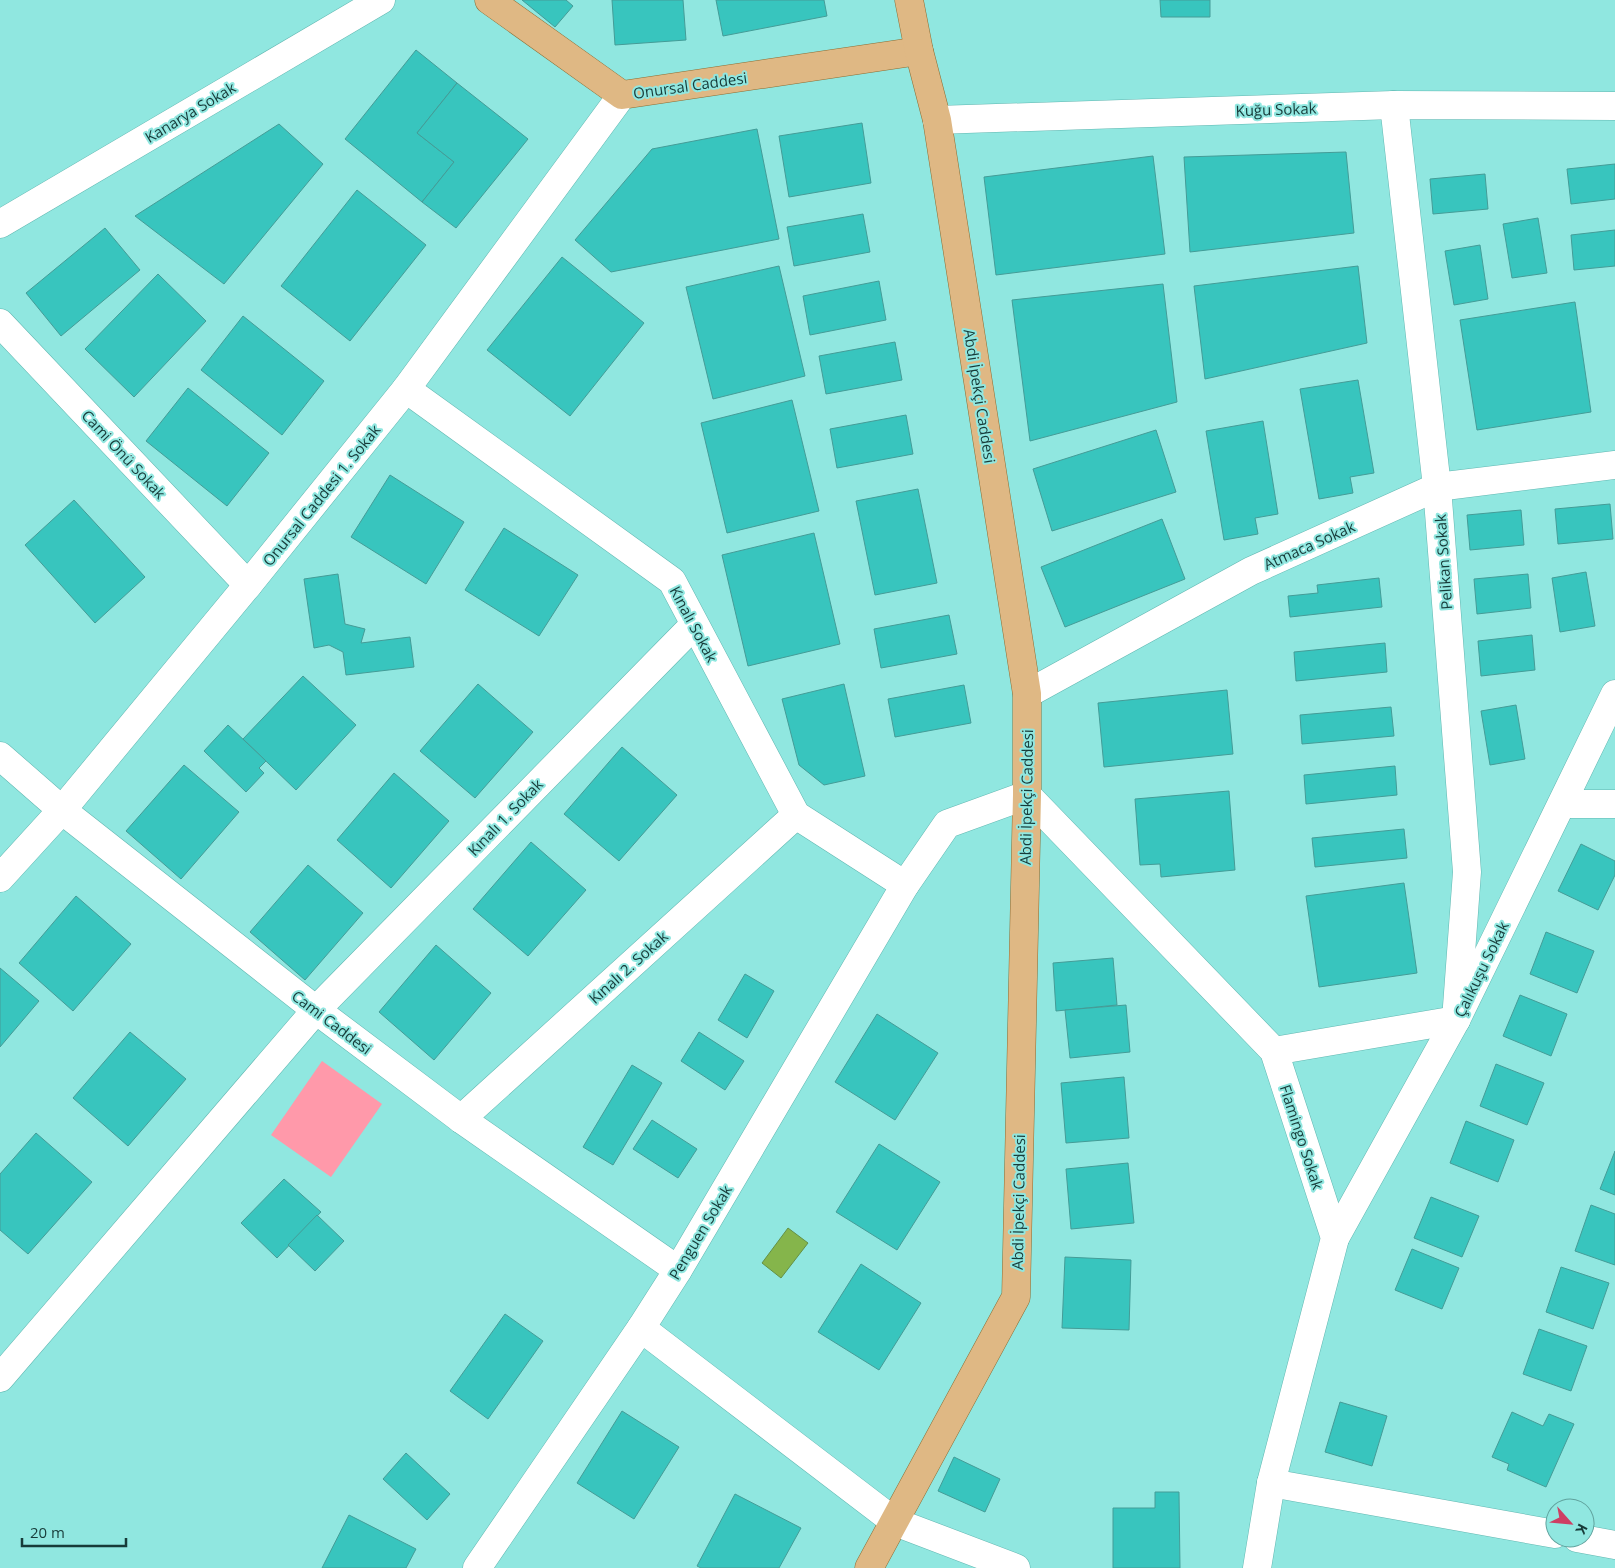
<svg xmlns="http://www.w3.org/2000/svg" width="1615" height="1568" viewBox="0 0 1615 1568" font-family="'Open Sans',sans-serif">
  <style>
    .green { fill: #f9a }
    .water { fill: #85b54b; stroke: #649046 }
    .building { fill: #38c5be; stroke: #449c97 }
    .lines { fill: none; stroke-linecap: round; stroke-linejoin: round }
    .minor-casing { stroke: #61b7b1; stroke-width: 29 }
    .tertiary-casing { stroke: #61b7b1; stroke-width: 29 }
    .primary-casing { stroke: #8b6d34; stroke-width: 29 }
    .minor { stroke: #fff; stroke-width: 28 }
    .tertiary { stroke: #fff; stroke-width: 28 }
    .primary { stroke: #dfb884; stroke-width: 28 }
    .labels { text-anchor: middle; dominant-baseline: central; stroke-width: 4; stroke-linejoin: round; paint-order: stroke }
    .street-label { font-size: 15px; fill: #173b39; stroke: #90e7e0 }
  </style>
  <rect width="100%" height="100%" fill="#90e7e0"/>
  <!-- green -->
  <polygon class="green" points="322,1061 382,1104 331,1177 271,1135"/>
  <!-- water -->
  <polygon class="water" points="788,1228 808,1243 781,1278 762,1263"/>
  <!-- building -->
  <g class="building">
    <polygon points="522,0 566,0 573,6 555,27"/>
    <polygon points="612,0 683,0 686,40 615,45"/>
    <polygon points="716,0 824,0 827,16 723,36"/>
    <polygon points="1160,0 1210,0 1210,17 1161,17"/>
    <polygon points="416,50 457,83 417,133 454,162 422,202 345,139"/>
    <polygon points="457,83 528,139 456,228 422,202 454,162 417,133"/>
    <polygon points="862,123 871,183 789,197 779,136"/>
    <polygon points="279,124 323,164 224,284 135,216"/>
    <polygon points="757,129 779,239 611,272 575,240 652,149"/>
    <polygon points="1346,152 1354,233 1190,252 1184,157"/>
    <polygon points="1153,156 1165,254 996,275 984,177"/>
    <polygon points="1615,164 1615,199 1571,204 1567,169"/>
    <polygon points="1485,174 1488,209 1433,214 1430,179"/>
    <polygon points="357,190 426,245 350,341 281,286"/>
    <polygon points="863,214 870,252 794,266 787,227"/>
    <polygon points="1538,218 1547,273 1512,278 1503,224"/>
    <polygon points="105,228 140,270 61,336 26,293"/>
    <polygon points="1615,230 1615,266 1574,270 1571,235"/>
    <polygon points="1480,245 1488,299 1454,305 1445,251"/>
    <polygon points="562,257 644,323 570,416 487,350"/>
    <polygon points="779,266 805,376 713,399 686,287"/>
    <polygon points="1358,266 1367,343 1205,379 1194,286"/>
    <polygon points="158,274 206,321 134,397 85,349"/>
    <polygon points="879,281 886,320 810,335 803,296"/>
    <polygon points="1163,284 1177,402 1030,441 1012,300"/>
    <polygon points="1575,302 1591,412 1477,430 1460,320"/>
    <polygon points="243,316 324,381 282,435 201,370"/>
    <polygon points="895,342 902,380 826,394 819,356"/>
    <polygon points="1358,380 1374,473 1350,477 1353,493 1319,499 1300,389"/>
    <polygon points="188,388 269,453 227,506 146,441"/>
    <polygon points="792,400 819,511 727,533 701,423"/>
    <polygon points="906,415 913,454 837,468 830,429"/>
    <polygon points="1263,421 1278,514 1255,518 1258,534 1224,540 1206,431"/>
    <polygon points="1156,430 1176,492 1052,531 1033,469"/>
    <polygon points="390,475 464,522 426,584 351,537"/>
    <polygon points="918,489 937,583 875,595 856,501"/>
    <polygon points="74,500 145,577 95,623 25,545"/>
    <polygon points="1610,504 1613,539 1558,544 1555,509"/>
    <polygon points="1521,510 1524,545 1470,550 1467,515"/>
    <polygon points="1162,519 1185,579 1065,627 1041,567"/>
    <polygon points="504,528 578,575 539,636 465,590"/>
    <polygon points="814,533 840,644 748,666 722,555"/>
    <polygon points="1586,572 1595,626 1560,632 1552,578"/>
    <polygon points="338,574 345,624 365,629 361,643 410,637 414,667 346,675 343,652 329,645 314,648 304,579"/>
    <polygon points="1528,574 1531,608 1477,614 1474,579"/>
    <polygon points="1379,578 1382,607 1290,617 1288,596 1318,593 1317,585"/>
    <polygon points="949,615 957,654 881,668 874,629"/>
    <polygon points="1532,635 1535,670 1481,676 1478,641"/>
    <polygon points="1385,643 1387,672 1296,681 1294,652"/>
    <polygon points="303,676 356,725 296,790 243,739"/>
    <polygon points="478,684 533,732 475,798 420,751"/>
    <polygon points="844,684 865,776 824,785 799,765 782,699"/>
    <polygon points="964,685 971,723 895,737 888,699"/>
    <polygon points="1227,690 1233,754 1104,767 1098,703"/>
    <polygon points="1516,705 1525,759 1490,765 1481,711"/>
    <polygon points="1391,707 1394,736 1302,744 1300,715"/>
    <polygon points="228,725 266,761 259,768 264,773 246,792 204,751"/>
    <polygon points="622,747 677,795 619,861 564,814"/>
    <polygon points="184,765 239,812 181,879 126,831"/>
    <polygon points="1395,766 1397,795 1306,804 1304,775"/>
    <polygon points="394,773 449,821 391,888 337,840"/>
    <polygon points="1229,791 1235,870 1161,877 1160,864 1140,865 1135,799"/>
    <polygon points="1404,829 1407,858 1315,867 1312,838"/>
    <polygon points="531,842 586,890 528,956 473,909"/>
    <polygon points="1581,844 1615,861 1615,875 1598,910 1558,891"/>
    <polygon points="308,865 363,913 305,980 250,932"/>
    <polygon points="1404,883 1417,973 1319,987 1306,896"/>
    <polygon points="76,896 131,944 73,1011 19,963"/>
    <polygon points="1546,932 1594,951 1577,993 1530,974"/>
    <polygon points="436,945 491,993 434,1060 379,1012"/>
    <polygon points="1113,958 1117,1005 1056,1011 1053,963"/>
    <polygon points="0,968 39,1001 0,1047"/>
    <polygon points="745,974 774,991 747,1038 718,1020"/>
    <polygon points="1520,995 1567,1014 1551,1056 1503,1036"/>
    <polygon points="1126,1005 1130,1052 1070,1058 1065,1010"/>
    <polygon points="877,1014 938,1053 895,1120 835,1082"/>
    <polygon points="130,1032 186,1079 128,1146 73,1098"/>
    <polygon points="699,1032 744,1061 725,1090 681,1061"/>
    <polygon points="1496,1064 1544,1083 1527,1125 1480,1106"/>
    <polygon points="632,1065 662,1083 613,1165 583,1147"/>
    <polygon points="1124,1077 1129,1138 1066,1143 1061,1083"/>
    <polygon points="652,1120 697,1149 678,1178 633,1149"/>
    <polygon points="1466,1121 1514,1140 1498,1182 1450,1163"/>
    <polygon points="36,1133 92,1182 28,1254 0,1230 0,1174"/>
    <polygon points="879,1144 940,1182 897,1250 836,1212"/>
    <polygon points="1615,1151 1615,1195 1600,1189"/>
    <polygon points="1128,1163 1134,1223 1071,1229 1066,1169"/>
    <polygon points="284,1179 321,1212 277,1258 241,1223"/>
    <polygon points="1431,1197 1479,1216 1462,1257 1414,1238"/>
    <polygon points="1591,1205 1615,1214 1615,1265 1575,1251"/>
    <polygon points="317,1215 344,1241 315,1271 288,1245"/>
    <polygon points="1412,1249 1459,1268 1442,1309 1395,1290"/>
    <polygon points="1065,1257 1131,1260 1129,1330 1062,1328"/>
    <polygon points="861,1264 921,1303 879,1370 818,1332"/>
    <polygon points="1561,1267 1609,1283 1593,1329 1546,1312"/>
    <polygon points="505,1314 543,1341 488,1419 450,1391"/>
    <polygon points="1539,1329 1587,1346 1571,1391 1523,1374"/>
    <polygon points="1340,1402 1387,1416 1372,1466 1325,1452"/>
    <polygon points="622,1411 679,1447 634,1519 577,1483"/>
    <polygon points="1512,1412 1543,1426 1549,1414 1574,1424 1546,1487 1507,1470 1509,1464 1492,1457"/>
    <polygon points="406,1453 450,1494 427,1520 383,1479"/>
    <polygon points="954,1457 1000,1479 985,1512 938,1491"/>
    <polygon points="1155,1492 1179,1492 1180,1568 1113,1568 1113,1508 1155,1508"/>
    <polygon points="735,1494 801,1528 779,1568 701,1568 697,1566"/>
    <polygon points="349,1515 416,1549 406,1568 322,1568"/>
  </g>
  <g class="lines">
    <defs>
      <g id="minor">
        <polyline points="1394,105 1437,487 1467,872 1456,1020"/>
        <polyline points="937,120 1394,105 1615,106"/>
        <polyline points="0,224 381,0"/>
        <polyline points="0,323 248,585"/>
        <polyline points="406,389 672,581 796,815 905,885"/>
        <polyline points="1027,694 1251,571 1437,487 1615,465"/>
        <polyline points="0,756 63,811 316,1010 461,1119 678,1270"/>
        <polyline points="1562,804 1615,804"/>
        <polyline points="1274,1051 1456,1020"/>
        <polyline points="461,1119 796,815"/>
        <polyline points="1335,1238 1456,1020 1615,694"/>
        <polyline points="641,1328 895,1522 1016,1568"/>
        <polyline points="0,1378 316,1010 694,625"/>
        <polyline points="1271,1483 1555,1534"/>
        <polyline points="1577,1538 1615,1545"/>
        <polyline points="477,1568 641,1328 678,1270 905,885 947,824 1027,795 1274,1051 1335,1238 1271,1483 1257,1568"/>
      </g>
      <polyline id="tertiary" points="0,878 62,810 248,585 406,389 622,95"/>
      <g id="primary">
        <polyline points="489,0 622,95 919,51"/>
        <polyline points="869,1568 1016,1297 1027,795 1027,694 937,120 919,51 909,0"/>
      </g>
    </defs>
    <!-- minor casing -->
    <use href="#minor" class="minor-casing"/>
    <!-- tertiary casing -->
    <use href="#tertiary" class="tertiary-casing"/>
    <!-- primary casing -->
    <use href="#primary" class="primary-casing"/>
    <!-- minor -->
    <use href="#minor" class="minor"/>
    <!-- tertiary -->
    <use href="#tertiary" class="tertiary"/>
    <!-- primary -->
    <use href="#primary" class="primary"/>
  </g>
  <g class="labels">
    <!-- street labels -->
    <g class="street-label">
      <text transform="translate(690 85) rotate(-8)">Onursal Caddesi</text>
      <text transform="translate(1276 109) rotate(-2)">Kuğu Sokak</text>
      <text transform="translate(190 112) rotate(-31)">Kanarya Sokak</text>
      <text transform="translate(980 396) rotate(81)">Abdi İpekçi Caddesi</text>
      <text transform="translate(124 454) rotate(47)">Cami Önü Sokak</text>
      <text transform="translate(321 495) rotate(-51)">Onursal Caddesi 1. Sokak</text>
      <text transform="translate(1309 545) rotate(-24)">Atmaca Sokak</text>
      <text transform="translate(1443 562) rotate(-94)">Pelikan Sokak</text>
      <text transform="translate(694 624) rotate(62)">Kınalı Sokak</text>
      <text transform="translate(1026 797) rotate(-89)">Abdi İpekçi Caddesi</text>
      <text transform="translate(505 817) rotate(-46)">Kınalı 1. Sokak</text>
      <text transform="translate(628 967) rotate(-42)">Kınalı 2. Sokak</text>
      <text transform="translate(1481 969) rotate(-64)">Çalıkuşu Sokak</text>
      <text transform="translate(332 1022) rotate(37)">Cami Caddesi</text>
      <text transform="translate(1302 1137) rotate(72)">Flamingo Sokak</text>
      <text transform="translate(1018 1202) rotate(-89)">Abdi İpekçi Caddesi</text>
      <text transform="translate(700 1232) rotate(-59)">Penguen Sokak</text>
    </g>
  </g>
  <!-- north arrow -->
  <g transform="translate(1570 1523) rotate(117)"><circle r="24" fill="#90e7e0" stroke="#60a29d"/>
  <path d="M0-4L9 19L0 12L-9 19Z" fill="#ce3e63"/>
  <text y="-8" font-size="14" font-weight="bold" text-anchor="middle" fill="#173b39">K</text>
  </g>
  <!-- scale -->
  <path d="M22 1538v8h104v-8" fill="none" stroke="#173b39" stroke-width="2.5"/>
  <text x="30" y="1538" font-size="15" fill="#173b39" stroke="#90e7e0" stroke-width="4" paint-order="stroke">20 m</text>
</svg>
